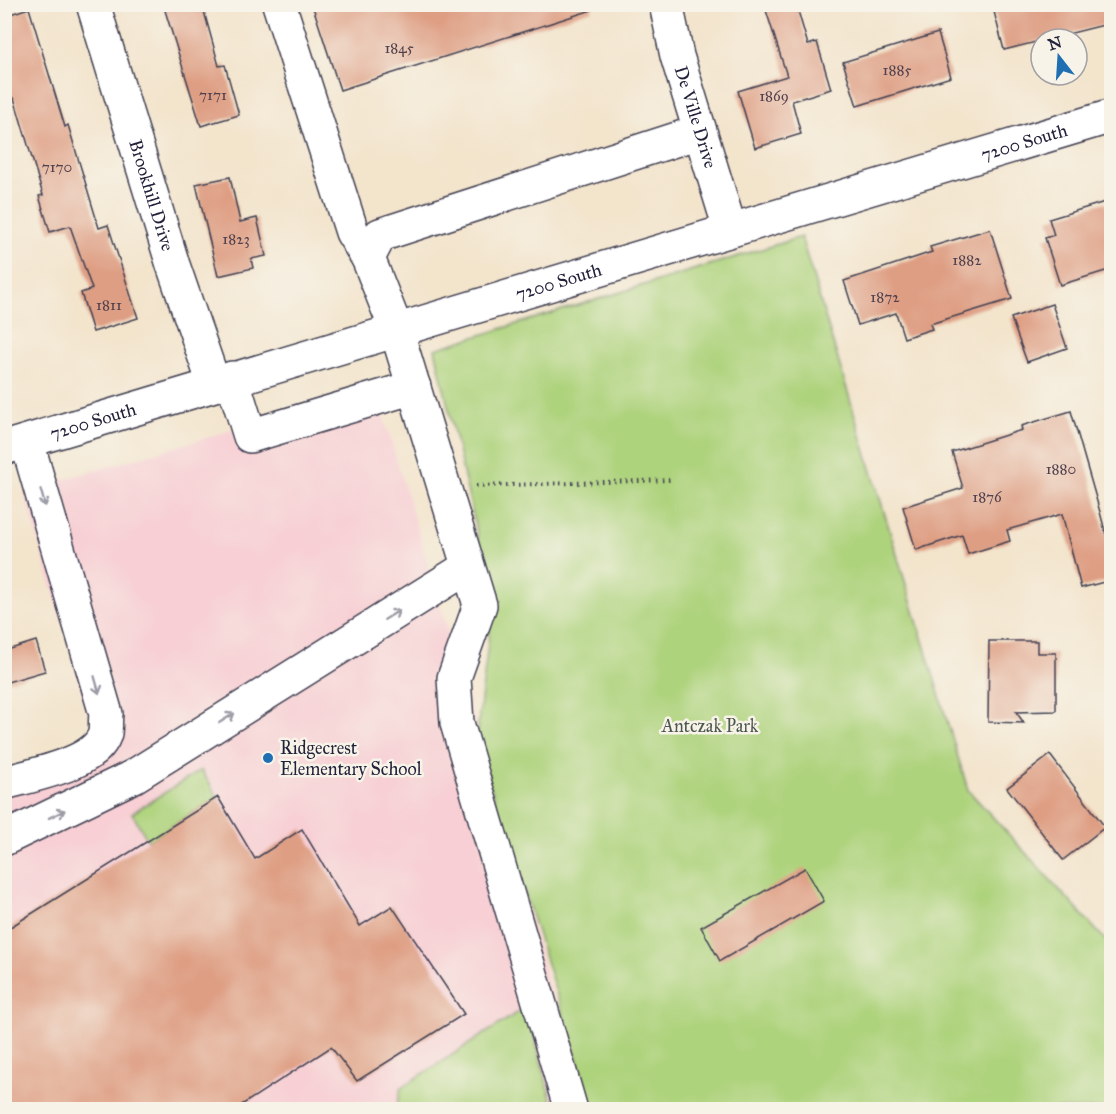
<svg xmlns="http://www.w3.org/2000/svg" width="1116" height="1114" viewBox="0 0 1116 1114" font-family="'IM FELL Great Primer',serif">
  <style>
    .built { fill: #f7cfd4 }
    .green { fill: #aed37d; stroke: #687a5c; stroke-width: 1.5 }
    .building { fill: #de9e83 }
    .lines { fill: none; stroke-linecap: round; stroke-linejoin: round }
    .minor-casing { stroke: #413f51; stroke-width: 36 }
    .path { stroke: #413f51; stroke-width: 4; stroke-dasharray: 1.5 4.5; stroke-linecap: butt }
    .minor { stroke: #fff; stroke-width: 33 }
    .oneway { stroke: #9c9ca7 }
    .poi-dot { fill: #1f6fb2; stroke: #f7f3e8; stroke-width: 2 }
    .labels { text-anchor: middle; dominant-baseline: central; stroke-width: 5; stroke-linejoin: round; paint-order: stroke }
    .number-label { font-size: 15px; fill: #51414d }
    .street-label { font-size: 18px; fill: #22223b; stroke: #f7f3e8 }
    .park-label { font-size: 18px; fill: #4c574f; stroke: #f7f3e8 }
    .poi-label { font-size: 18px; fill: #22223b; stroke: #f7f3e8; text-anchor: start }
  </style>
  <rect width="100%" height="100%" fill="#f7f3e8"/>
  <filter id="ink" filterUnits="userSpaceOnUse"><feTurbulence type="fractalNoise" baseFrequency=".0167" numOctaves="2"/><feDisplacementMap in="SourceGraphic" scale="12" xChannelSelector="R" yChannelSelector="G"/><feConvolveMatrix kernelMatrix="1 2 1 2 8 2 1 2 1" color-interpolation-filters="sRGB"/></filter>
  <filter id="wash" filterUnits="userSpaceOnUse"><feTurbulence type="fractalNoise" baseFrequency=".008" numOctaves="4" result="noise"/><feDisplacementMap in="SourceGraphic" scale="24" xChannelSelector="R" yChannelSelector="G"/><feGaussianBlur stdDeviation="1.35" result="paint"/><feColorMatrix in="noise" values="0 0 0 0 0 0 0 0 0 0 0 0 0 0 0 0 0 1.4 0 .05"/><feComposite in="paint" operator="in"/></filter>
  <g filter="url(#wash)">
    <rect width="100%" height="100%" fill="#f3e4cc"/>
    <!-- built -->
    <polygon class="built" points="374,385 446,625 584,1109 5,1110 5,772 97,745 24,491 196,441"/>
    <!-- green -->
    <g class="green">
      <polygon points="801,237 968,790 1111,946 1111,1109 593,1109 476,740 493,604 435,349"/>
      <polygon points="201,770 218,797 148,841 132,813"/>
      <polygon points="526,1007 554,1109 396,1110 401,1088"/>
    </g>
    <g id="blocks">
      <!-- building -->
      <g class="building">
        <polygon points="163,4 202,4 219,66 225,65 239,115 201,126"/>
        <polygon points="312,4 591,4 592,10 340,90"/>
        <polygon points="764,4 796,4 808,45 817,42 831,89 792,101 801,134 755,148 738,91 787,76"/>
        <polygon points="992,4 1112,4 1112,23 1004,50"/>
        <polygon points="29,8 65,127 68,125 99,228 108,225 138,318 93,332 81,293 92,289 70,226 50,232 39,196 43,195 14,98 4,101 4,16"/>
        <polygon points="938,33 951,77 857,106 843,62"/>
        <polygon points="230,177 240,222 257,218 266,256 251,259 253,268 218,276 196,184"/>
        <polygon points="1105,202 1112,224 1112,269 1060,285 1045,238 1054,235 1049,219"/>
        <polygon points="990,229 1012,299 930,324 932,329 904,338 896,313 858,325 844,281 932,252 930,247"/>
        <polygon points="1052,304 1067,348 1027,362 1011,318"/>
        <polygon points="1071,411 1100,512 1112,558 1112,580 1081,588 1062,514 1007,530 1010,541 968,554 962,535 916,550 903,507 963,488 952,452 1022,430 1021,426"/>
        <polygon points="36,641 45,671 4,683 4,651"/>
        <polygon points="989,641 1037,641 1037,653 1056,653 1056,711 1016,712 1024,723 988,722"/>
        <polygon points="1050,755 1105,827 1063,860 1007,788"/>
        <polygon points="218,797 255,859 302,829 360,926 392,906 464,1014 357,1081 331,1047 234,1110 4,1110 4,931"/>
        <polygon points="805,868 824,901 720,961 701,927"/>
      </g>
    </g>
  </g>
  <g filter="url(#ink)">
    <use href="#blocks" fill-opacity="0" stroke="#413f51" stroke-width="1.5"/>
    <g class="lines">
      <defs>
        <g id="minor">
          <path id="s1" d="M93 4 173 265 214 384"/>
          <polyline points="279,4 352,232 368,258 396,329 480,605 454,678 457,723 571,1110"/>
          <path id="s2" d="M666 4 677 56 730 229"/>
          <polyline points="368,258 380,235 699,132"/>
          <polyline points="232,378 250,436 414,387"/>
          <path id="s3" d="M4 448 1112 116"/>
          <path d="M4 783C32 775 97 764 105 733 106 727 105 720 106 714L27 442"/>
          <polyline points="4,839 134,776 468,567"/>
        </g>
      </defs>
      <!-- minor casing -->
      <use href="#minor" class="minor-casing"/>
      <!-- path -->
      <polyline class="path" points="476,486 670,480"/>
      <!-- minor -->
      <use href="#minor" class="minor"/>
    </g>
    <!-- one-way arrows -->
    <defs><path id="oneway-shaft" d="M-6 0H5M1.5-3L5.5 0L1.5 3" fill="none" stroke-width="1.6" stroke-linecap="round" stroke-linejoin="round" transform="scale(1.5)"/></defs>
    <g class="oneway">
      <use href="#oneway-shaft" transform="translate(43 498) rotate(74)"/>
      <use href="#oneway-shaft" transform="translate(392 615) rotate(-32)"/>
      <use href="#oneway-shaft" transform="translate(97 685) rotate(74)"/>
      <use href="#oneway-shaft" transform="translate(227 718) rotate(-32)"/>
      <use href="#oneway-shaft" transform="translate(57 814) rotate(-26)"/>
    </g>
  </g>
  <!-- markers -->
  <circle class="poi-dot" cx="268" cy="758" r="6"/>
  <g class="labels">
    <!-- number labels -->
    <g class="number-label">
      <text x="399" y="48">1845</text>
      <text x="897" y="70">1885</text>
      <text x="213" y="95">7171</text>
      <text x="774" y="96">1869</text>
      <text x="57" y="167">7170</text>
      <text x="236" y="239">1823</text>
      <text x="967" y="260">1882</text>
      <text x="885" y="297">1872</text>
      <text x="109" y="305">1811</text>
      <text x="1061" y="469">1880</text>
      <text x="987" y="497">1876</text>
    </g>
    <!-- street labels -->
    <g class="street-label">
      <text stroke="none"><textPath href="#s2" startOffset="117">De Ville Drive</textPath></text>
      <text stroke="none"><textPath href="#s3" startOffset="1065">7200 South</textPath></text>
      <text stroke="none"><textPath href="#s1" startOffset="200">Brookhill Drive</textPath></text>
      <text stroke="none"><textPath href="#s3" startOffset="579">7200 South</textPath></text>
      <text stroke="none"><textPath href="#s3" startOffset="93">7200 South</textPath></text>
    </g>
    <!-- park labels -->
    <g class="park-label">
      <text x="710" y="726">Antczak Park</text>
    </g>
    <!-- poi labels -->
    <g class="poi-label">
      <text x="280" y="748">Ridgecrest<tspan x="280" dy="21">Elementary School</tspan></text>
    </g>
  </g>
  <!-- margin -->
  <rect width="1116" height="1114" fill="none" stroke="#f7f3e8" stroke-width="24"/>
  <!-- north arrow -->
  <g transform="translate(1059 57) rotate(343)"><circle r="28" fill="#f7f3e8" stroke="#a29fa3" stroke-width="1.5"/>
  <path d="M0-4.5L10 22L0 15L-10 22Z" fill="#1f6fb2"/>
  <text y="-9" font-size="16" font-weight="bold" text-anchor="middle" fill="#22223b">N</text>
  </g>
</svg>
